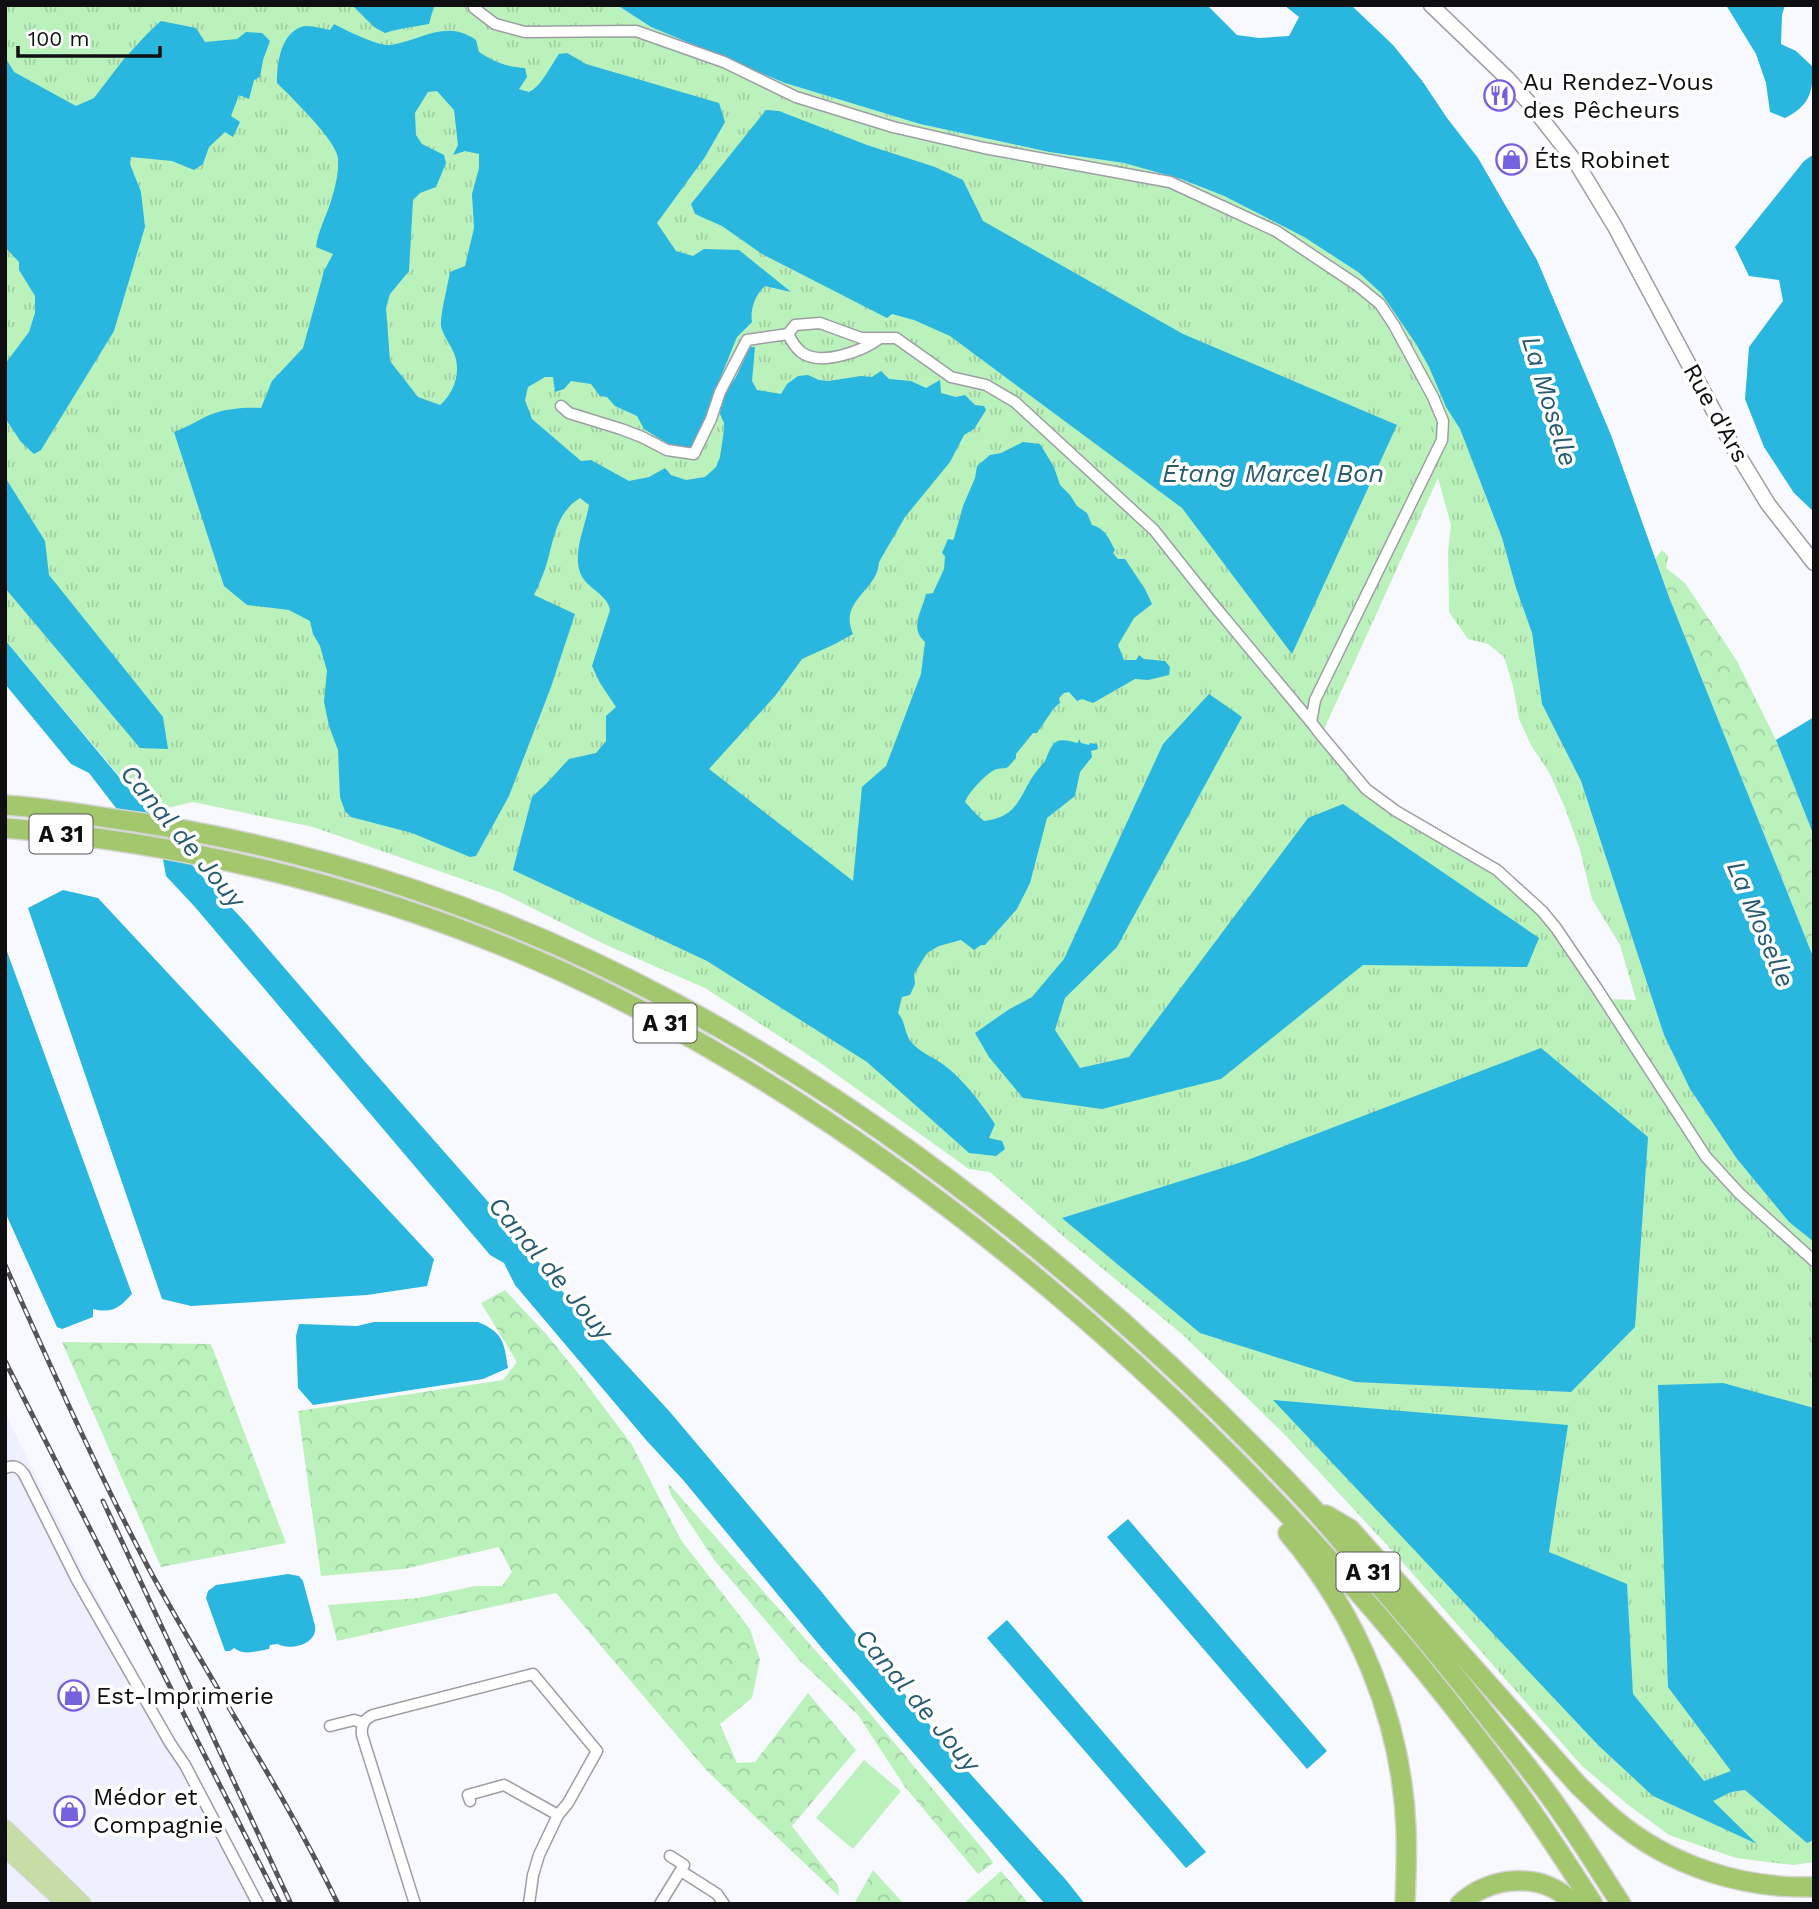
<svg xmlns="http://www.w3.org/2000/svg" width="1819" height="1909" viewBox="0 0 1819 1909" font-family="'Work Sans',sans-serif">
  <style>
    .built { fill: #eff0fe }
    .grass { fill: url(#grass-tufts); fill-rule: evenodd }
    .forest { fill: url(#forest-crowns) }
    .pitch { fill: #bbf2bc }
    .water { fill: #29b6df; fill-rule: evenodd }
    .lines { fill: none; stroke-linecap: round; stroke-linejoin: round }
    .street-casing { stroke: #9d9ea4; stroke-width: 13 }
    .secondary-casing { stroke: #9d9ea4; stroke-width: 17 }
    .primary-casing { stroke: #d4d4d4; stroke-width: 18 }
    .highway-casing { stroke: #d4d4d4; stroke-width: 22 }
    .street { stroke: #fff; stroke-width: 10 }
    .secondary { stroke: #fff; stroke-width: 14 }
    .primary { stroke: #c7dda7; stroke-width: 16 }
    .highway { stroke: #a2c76c; stroke-width: 19 }
    .rail-casing { stroke: #535457; stroke-width: 5 }
    .rail { stroke: #fff; stroke-width: 2.5; stroke-dasharray: 8; stroke-linecap: butt }
    .labels { text-anchor: middle; dominant-baseline: central; stroke-width: 7; stroke-linejoin: round; paint-order: stroke }
    .shield { fill: #fff; stroke: #575758; stroke-width: 2 }
    .shield-label { font-size: 23px; font-weight: bold; fill: #0f0f11 }
    .poi-label { font-size: 24px; fill: #0f0f11; stroke: #fff; text-anchor: start }
    .street-label { font-size: 24px; fill: #0f0f11; stroke: #fff }
    .water-label { font-size: 26px; font-style: italic; fill: #285c6e; stroke: #fff }
  </style>
  <defs>
    <pattern id="grass-tufts" width="24" height="20" patternUnits="userSpaceOnUse" patternTransform="scale(1.75)"><rect width="24" height="20" fill="#bbf2bc"/><path d="M3 7l-1-3M5 7V3M7 7l1-3M15 17l-1-3M17 17v-4M19 17l1-3" fill="none" stroke="#a0cea1"/></pattern>
    <pattern id="forest-crowns" width="20" height="18" patternUnits="userSpaceOnUse" patternTransform="scale(1.75)"><rect width="20" height="18" fill="#bbf2bc"/><path d="M2 6a3 3 0 1 1 6 0M12 15a3 3 0 1 1 6 0" fill="none" stroke="#a0cea1"/></pattern>
  </defs>
  <rect width="100%" height="100%" fill="#f8f9ff"/>
  <!-- built -->
  <polygon class="built" points="5,1413 85,1575 261,1904 5,1904"/>
  <!-- grass -->
  <path class="grass" d="M5 5H617L651 27 785 83 920 124 1049 152 1124 163 1181 179 1224 196 1304 237 1358 272 1381 293 1416 344 1429 367 1446 407 1460 429 1502 538 1516 588 1532 633 1542 704 1581 781 1664 1035 1690 1089 1737 1159 1789 1222 1814 1242V1862L1793 1865 1736 1858 1669 1835 1627 1804 1582 1766 1397 1556 1285 1435 1183 1335 1063 1236 990 1172 969 1169 819 1062 705 988 606 945 502 893 313 827 193 802 158 810 147 809 5 640ZM1438 478 1451 525 1448 551 1449 612 1468 639 1488 644 1504 657 1513 686 1519 719 1531 745 1550 774 1565 808 1580 850 1592 899 1620 945 1636 1000 1604 999 1542 911 1497 870 1366 789 1321 736Z"/>
  <!-- forest -->
  <g class="forest">
    <polygon points="1662,550 1668,556 1666,568 1685,583 1737,661 1776,740 1814,836 1814,959 1669,597 1655,559"/>
    <polygon points="505,1290 546,1334 582,1378 632,1445 681,1540 750,1629 760,1660 752,1698 720,1724 737,1763 755,1762 808,1693 856,1750 792,1826 838,1886 839,1896 707,1771 556,1593 337,1641 328,1605 418,1598 475,1586 502,1586 512,1572 499,1547 404,1569 321,1576 298,1411 503,1380 517,1362 481,1303"/>
    <polygon points="62,1342 211,1344 286,1543 161,1567"/>
    <polygon points="668,1483 853,1693 991,1859 993,1863 978,1874 905,1787 858,1715 800,1661 715,1561 671,1495"/>
    <polygon points="873,1870 904,1904 854,1904"/>
    <polygon points="1001,1871 1029,1904 963,1904"/>
  </g>
  <!-- pitch -->
  <polygon class="pitch" points="864,1760 901,1791 853,1849 816,1818"/>
  <!-- water -->
  <g class="water">
    <path d="M352 5H434L429 24C414 27 400 28 385 33L374 27Z"/>
    <polygon points="617,5 1207,5 1237,35 1259,38 1289,36 1299,17 1284,5 1351,5 1393,45 1423,82 1447,118 1478,158 1537,260 1611,435 1669,597 1814,959 1814,1242 1789,1222 1737,1159 1690,1089 1664,1035 1581,781 1542,704 1532,633 1516,588 1502,538 1460,429 1446,407 1429,367 1416,344 1381,293 1358,272 1304,237 1224,196 1181,179 1124,163 1049,152 920,124 785,83 651,27"/>
    <path d="M1726 5H1785L1782 15 1781 44 1796 51 1813 67C1813 93 1809 106 1785 118L1770 112 1766 83 1756 54Z"/>
    <polygon points="161,21 196,28 205,42 237,39 246,32 262,33 270,41 263,60 260,77 254,80 249,99 239,95 231,116 240,122 233,137 225,132 209,147 203,164 194,170 172,161 131,157 130,164 141,192 145,227 114,331 41,450 34,454 21,442 5,418 5,364 29,332 35,313 35,296 19,270 19,262 5,247 5,57 14,72 76,106 94,98 123,60 148,33"/>
    <path d="M334 24C345 30 380 47 391 45 423 40 445 19 476 40L479 52C494 62 507 67 525 68L527 77 519 89 529 92C541 87 551 65 559 54L567 53 586 64 719 103 725 122 705 157 657 223 676 251 693 256 704 249 739 250 791 292 765 286C755 295 750 309 752 322L737 337 715 391 711 416 694 451 670 445 644 429 637 416 615 406 607 397 600 396 591 384 571 381 564 389 555 392 553 377H545L528 387 525 400 532 419 581 461 591 460 629 481 649 477 665 468 671 475 686 480 705 477 716 467 720 457 724 430V423L720 414 722 397 736 377 750 347H755L752 381 757 390 781 394 787 384 798 376 808 375 819 380 828 381 861 376 872 377 881 371 889 379 911 381 926 388 940 380 941 393 956 397 965 395 975 405 984 406 986 410 974 429 964 435 950 462 905 517 879 562C878 591 838 600 853 634L835 644 802 659 775 696 709 769 853 881 862 787 886 766 921 674 925 642C909 628 922 611 926 594L933 593 944 569 945 556 942 553 948 539 953 540 954 538 963 506 975 478 977 466 990 455 1001 453 1023 442 1040 444 1054 467 1060 485 1070 495 1077 506 1087 513 1092 525C1105 528 1109 539 1115 550L1113 553 1118 559H1125L1145 589 1152 604 1134 618 1118 645 1124 660H1136L1139 655 1144 659 1165 661 1170 667 1169 675 1148 680 1135 679 1093 703 1082 699 1077 701 1069 692 1064 693 1059 698 1060 703 1054 708 1037 733H1033L1016 754V758L1008 767C1005 769 1001 768 997 769 988 771 968 793 965 802L976 814 984 821C1014 818 1018 802 1031 779 1035 773 1040 767 1045 761 1048 755 1050 746 1056 742 1062 738 1071 742 1078 743L1079 739 1081 743 1089 745 1090 743 1097 744 1098 749 1091 751 1092 757 1080 772 1075 796 1047 818 1030 883 1017 909 985 945H981L974 950 961 940 939 946 927 953 914 974 915 984 910 995 902 997 898 1013C906 1022 904 1034 912 1043 921 1053 933 1057 944 1065 965 1081 980 1102 995 1124L989 1138 1002 1141 1005 1149 996 1156 969 1153 867 1062 707 961 513 870 532 797 546 784 569 759 596 753 606 741V716L616 707 600 683 592 666 610 610C608 599 598 593 589 585 566 565 585 530 589 505L580 498C554 514 554 543 545 569 542 578 538 586 534 595L575 614 551 687 509 796 476 856 470 857 412 833 351 817 345 811 340 797 338 750 329 726 324 702 327 671 320 646 313 634 310 621 289 610 247 605 224 586 174 432C185 428 194 423 205 417 221 409 243 407 261 408L272 381 303 348 324 271 333 254 316 247C318 231 326 217 331 201 335 188 339 173 338 158 336 140 291 97 277 83 277 64 280 35 301 27 309 24 322 29 330 30ZM437 91 454 110 458 145 453 155 465 151 479 154V168L472 194 474 228 465 266 450 272C448 284 440 316 441 326 443 336 452 346 455 356 461 374 453 394 440 405L418 397 390 361 386 308 390 294 409 271 413 200 420 193 436 187 446 163 444 155 422 144 416 135 415 113 428 92Z"/>
    <polygon points="766,110 779,111 867,145 935,167 963,180 983,221 1183,334 1397,425 1292,654 1182,508 950,336 914,320 892,314 887,318 762,254 722,226 695,214 691,204"/>
    <polygon points="1814,154 1814,512 1794,493 1764,447 1745,399 1749,347 1783,301 1779,280 1749,276 1735,247 1804,161"/>
    <polygon points="5,477 45,541 49,575 163,717 168,749 140,748 5,588"/>
    <polygon points="5,640 198,872 245,922 367,1064 505,1221 589,1324 670,1412 820,1590 965,1768 1066,1880 1085,1904 1045,1904 821,1647 684,1481 647,1441 515,1285 504,1263 490,1255 195,907 166,876 163,859 116,808 89,773 71,764 5,684"/>
    <polygon points="1209,694 1242,717 1117,947 1065,998 1055,1030 1080,1068 1129,1057 1308,818 1343,804 1539,938 1527,967 1363,965 1221,1079 1102,1109 1023,1098 989,1057 975,1033 1008,1010 1032,997 1064,959 1163,744"/>
    <polygon points="1814,717 1814,836 1776,740"/>
    <polygon points="63,890 98,898 434,1259 427,1286 367,1295 191,1306 162,1299 28,908"/>
    <path d="M5 946 132 1294C120 1307 113 1314 93 1309V1317L62 1329 57 1327 5 1212Z"/>
    <polygon points="1541,1048 1648,1137 1635,1327 1571,1392 1355,1382 1200,1333 1062,1218 1245,1161"/>
    <path d="M374 1322H478C504 1333 504 1343 508 1368L483 1379 313 1405 298 1388 296 1336 299 1324 357 1326Z"/>
    <polygon points="1723,1383 1814,1408 1814,1840 1807,1843 1745,1790 1731,1792 1713,1801 1757,1844 1653,1796 1599,1746 1273,1400 1568,1425 1549,1552 1627,1584 1633,1694 1704,1781 1731,1771 1668,1687 1658,1385"/>
    <polygon points="1128,1519 1327,1751 1307,1769 1107,1537"/>
    <path d="M288 1574 299 1576 303 1581 315 1626C318 1644 290 1651 278 1644L270 1645 269 1649C257 1651 244 1656 234 1648L230 1651H225L206 1598 208 1591 216 1585Z"/>
    <polygon points="1007,1620 1206,1852 1186,1868 987,1638"/>
  </g>
  <g class="lines">
    <defs>
      <g id="street">
        <polyline points="474,5 474,8 495,24 525,32 636,31 724,62 796,97 893,127 984,148 1170,182 1276,231 1357,285 1380,304 1394,325 1433,397 1443,421 1442,440 1315,700 1311,722"/>
        <path d="M880 338C863 351 820 367 801 352 795 347 791 340 788 334L795 325 820 323 861 338H896L951 377 986 385 1015 402 1154 530 1212 603 1311 722 1321 735 1366 789 1396 811 1497 870 1542 911 1556 928 1596 987 1706 1157 1739 1193 1814 1261"/>
        <polyline points="561,406 569,413 621,429 642,437 667,450 694,454 711,419 720,392 747,340 788,334"/>
        <path d="M5 1468C14 1465 18 1466 24 1474L77 1580 170 1743 185 1765 258 1904"/>
        <polyline points="330,1726 354,1720 363,1723"/>
        <polyline points="470,1801 468,1795 504,1785 558,1815"/>
        <polyline points="681,1871 717,1894 724,1904"/>
        <path d="M415 1904 362 1735C361 1725 364 1719 373 1715L533 1674 597 1751 568 1803 558 1815 539 1855 533 1875 529 1904"/>
        <polyline points="660,1904 684,1865 670,1856"/>
      </g>
      <polyline id="secondary" points="1431,5 1507,78 1530,104 1577,164 1614,225 1732,445 1768,504 1814,563"/>
      <g id="primary">
        <polyline points="5,1828 83,1904"/>
        <polyline points="5,1848 66,1904"/>
      </g>
      <g id="highway">
        <path d="M5 805C49 808 93 816 136 822 323 850 507 913 673 1002 908 1128 1127 1310 1309 1504 1332 1529 1353 1555 1375 1581 1418 1629 1458 1679 1498 1730 1515 1751 1532 1772 1548 1794 1574 1829 1597 1867 1621 1904"/>
        <path d="M5 828C197 844 388 892 563 972 678 1025 786 1091 889 1164 1131 1337 1346 1556 1521 1796 1546 1831 1570 1868 1593 1904"/>
        <path d="M1326 1515 1350 1529 1579 1786C1591 1797 1602 1809 1614 1819 1670 1866 1742 1889 1814 1887"/>
        <path d="M1288 1533C1358 1615 1402 1721 1406 1829 1407 1854 1406 1879 1405 1904"/>
        <path d="M1460 1904C1490 1875 1544 1871 1574 1904"/>
      </g>
    </defs>
    <!-- street casing -->
    <use href="#street" class="street-casing"/>
    <!-- secondary casing -->
    <use href="#secondary" class="secondary-casing"/>
    <!-- primary casing -->
    <use href="#primary" class="primary-casing"/>
    <!-- highway casing -->
    <use href="#highway" class="highway-casing"/>
    <!-- street -->
    <use href="#street" class="street"/>
    <!-- secondary -->
    <use href="#secondary" class="secondary"/>
    <!-- primary -->
    <use href="#primary" class="primary"/>
    <!-- highway -->
    <use href="#highway" class="highway"/>
    <defs>
      <g id="rail">
        <path d="M5 1265C51 1367 96 1469 148 1567 209 1680 282 1788 338 1904"/>
        <polyline points="5,1361 280,1904"/>
        <polyline points="103,1501 291,1904"/>
      </g>
    </defs>
    <!-- rail casing -->
    <use href="#rail" class="rail-casing"/>
    <!-- rail -->
    <use href="#rail" class="rail"/>
  </g>
  <!-- icons -->
  <defs>
    <symbol id="restaurant-ring" viewBox="-11 -11 22 22"><circle r="9.5" fill="#fff" stroke="#7462dd" stroke-width="1.5"/><path d="M-5-6h1v4h1v-4h1v4h1v-4h1v5L-1.5 .5V6h-2V.5L-5-1ZM5-6V6H3V1.5H1.5Q1.5-4 5-6Z" fill="#7462dd"/></symbol>
    <symbol id="shop-ring" viewBox="-11 -11 22 22"><circle r="9.5" fill="#fff" stroke="#7462dd" stroke-width="1.5"/><path d="M-5-2.5h2.3a2.7 3.5 0 0 1 5.4 0H5L5.5 6h-11ZM-1.5-2.5h3a1.5 2.3 0 0 0-3 0Z" fill="#7462dd"/></symbol>
  </defs>
  <g fill-rule="evenodd">
    <use href="#restaurant-ring" x="1482" y="78" width="35" height="35"/>
    <use href="#shop-ring" x="1494" y="142" width="35" height="35"/>
    <use href="#shop-ring" x="56" y="1678" width="35" height="35"/>
    <use href="#shop-ring" x="52" y="1794" width="35" height="35"/>
  </g>
  <g class="labels">
    <!-- shield labels -->
    <g class="shield">
      <rect x="29.5" y="814.5" width="63" height="39" rx="5"/>
      <rect x="633.5" y="1003.5" width="63" height="39" rx="5"/>
      <rect x="1336.5" y="1552.5" width="63" height="39" rx="5"/>
    </g>
    <g class="shield-label">
      <text x="61" y="834">A 31</text>
      <text x="665" y="1023">A 31</text>
      <text x="1368" y="1572">A 31</text>
    </g>
    <!-- poi labels -->
    <g class="poi-label">
      <text x="1523" y="82">Au Rendez-Vous<tspan x="1523" dy="28">des Pêcheurs</tspan></text>
      <text x="1534" y="160">Éts Robinet</text>
      <text x="96" y="1696">Est-Imprimerie</text>
      <text x="93" y="1797">Médor et<tspan x="93" dy="28">Compagnie</tspan></text>
    </g>
    <!-- street labels -->
    <g class="street-label">
      <text transform="translate(1716 413) rotate(61)">Rue d'Ars</text>
    </g>
    <!-- water labels -->
    <g class="water-label">
      <text transform="translate(1550 401) rotate(73)">La Moselle</text>
      <text x="1273" y="473">Étang Marcel Bon</text>
      <text transform="translate(183 836) rotate(50)">Canal de Jouy</text>
      <text transform="translate(1761 924) rotate(67)">La Moselle</text>
      <text transform="translate(551 1268) rotate(50)">Canal de Jouy</text>
      <text transform="translate(918 1700) rotate(50)">Canal de Jouy</text>
    </g>
  </g>
  <!-- border -->
  <rect width="1819" height="1909" fill="none" stroke="#0f0f11" stroke-width="14"/>
  <!-- scale -->
  <path d="M18 46v10h142v-10" fill="none" stroke="#0f0f11" stroke-width="3.5"/>
  <text x="28" y="46" font-size="21" fill="#0f0f11" stroke="#ffffff" stroke-width="5" paint-order="stroke">100 m</text>
</svg>
